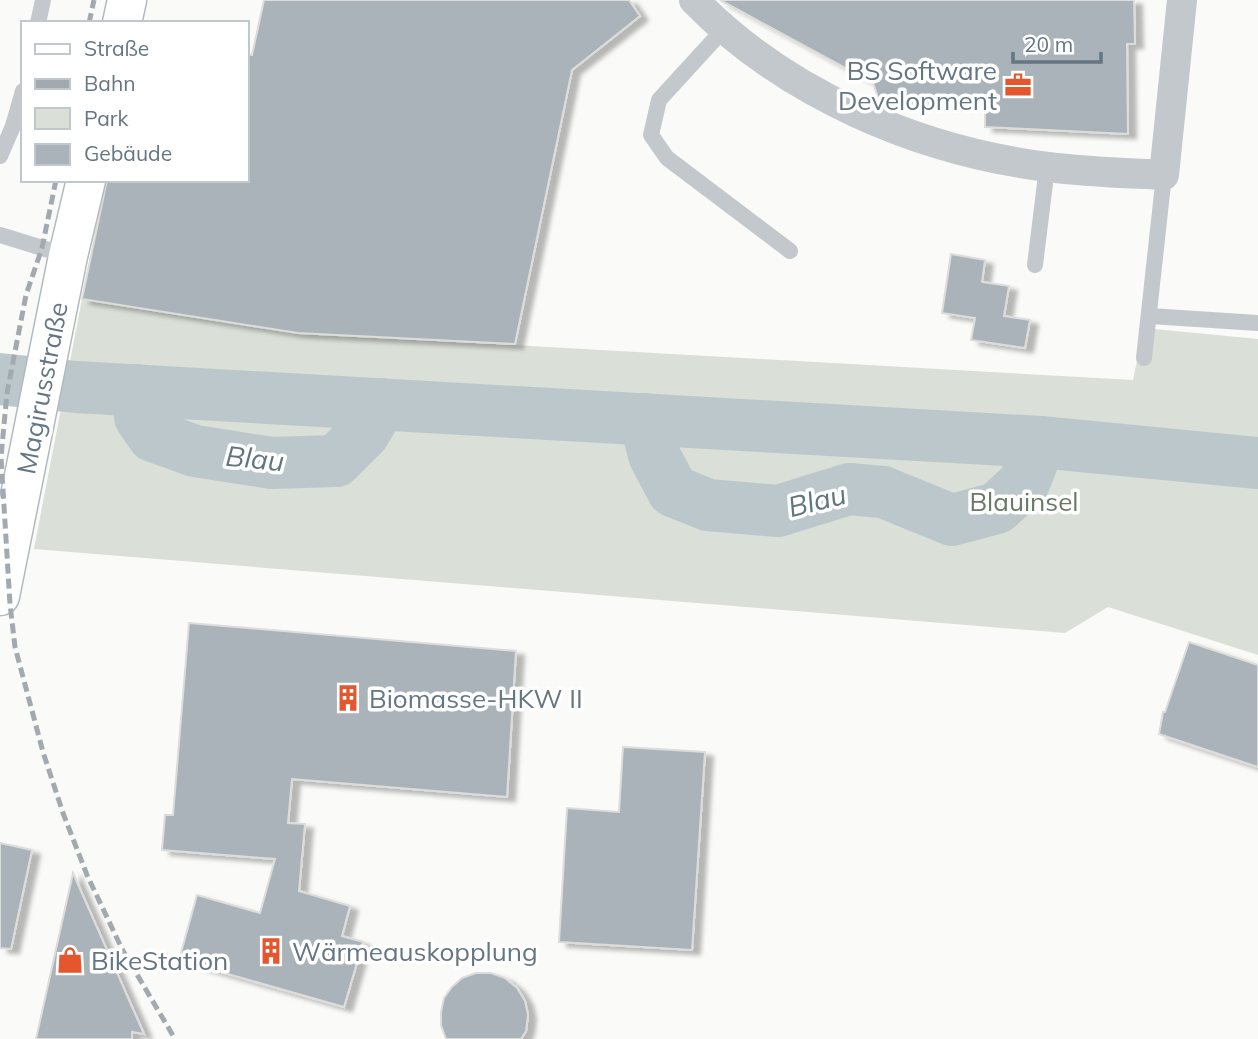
<svg xmlns="http://www.w3.org/2000/svg" width="1258" height="1039" viewBox="0 0 1258 1039" font-family="Mulish,sans-serif">
  <style>
    .green { fill: #dadfd7 }
    .lines { fill: none; stroke-linecap: round; stroke-linejoin: round }
    .river { stroke: #bbc7cb; stroke-width: 52 }
    .building { fill: #aab3b9; stroke: #dcdcda; stroke-width: 2; filter: url(#shadow) }
    .secondary-casing { stroke: #b3babf; stroke-width: 41 }
    .lane { stroke: #c3c8cc; stroke-width: 16 }
    .street { stroke: #c3c8cc; stroke-width: 30 }
    .secondary { stroke: #fff; stroke-width: 38 }
    .rail { stroke: #a2aab0; stroke-width: 5; stroke-dasharray: 10 5; stroke-linecap: butt }
    .labels { text-anchor: middle; dominant-baseline: central; stroke-width: 7; stroke-linejoin: round; paint-order: stroke }
    .poi-label { font-size: 26px; fill: #657683; stroke: #fff; text-anchor: start }
    .street-label { font-size: 26px; fill: #657683; stroke: #fff }
    .park-label { font-size: 26px; fill: #687a64; stroke: #fff }
    .water-label { font-size: 28px; font-style: italic; fill: #60757c; stroke: #fff }
  </style>
  <defs>
    <filter id="shadow"><feDropShadow dx="8" dy="4.5" stdDeviation="2" flood-color="#0004"/></filter>
  </defs>
  <rect width="100%" height="100%" fill="#fafaf8"/>
  <!-- green -->
  <polygon class="green" points="82,299 298,333 1133,380 1144,328 1258,339 1258,655 1108,607 1065,633 34,549"/>
  <g class="lines">
    <!-- river -->
    <g class="river">
      <polyline points="0,379 76,387 1040,442 1258,463"/>
      <polyline points="136,390 140,417 153,436 195,451 272,463 336,461 364,433 381,404"/>
      <polyline points="645,419 654,455 673,491 708,505 778,511 849,489 883,492 952,520 997,508 1024,483 1040,442"/>
    </g>
  </g>
  <!-- building -->
  <g class="building">
    <polygon points="264,0 629,0 640,16 572,70 515,344 298,333 82,299 107,180 247,180 247,54 252,55"/>
    <polygon points="720,0 1134,0 1135,44 1127,44 1128,134 985,127 985,97 879,100 873,83"/>
    <polygon points="951,254 985,260 982,282 1009,286 1004,316 1030,320 1025,348 971,340 975,318 942,313"/>
    <polygon points="189,623 516,651 507,797 292,779 288,823 305,824 299,891 350,906 342,936 363,942 344,1007 179,960 197,895 260,913 275,859 162,850 165,815 173,815"/>
    <polygon points="1189,642 1258,665 1258,767 1159,734 1163,712 1165,712"/>
    <polygon points="623,747 705,752 692,950 559,942 567,808 619,812"/>
    <polygon points="0,843 32,850 11,949 0,948"/>
    <polygon points="73,873 144,1034 132,1032 132,1039 36,1039"/>
    <polygon points="476,973 491,973 505,978 517,988 525,1001 528,1015 526,1031 521,1039 446,1039 441,1025 441,1012 444,998 452,987 462,978"/>
  </g>
  <g class="lines">
    <defs>
      <g id="secondary">
        <polyline points="122,23 127,0"/>
        <polyline points="0,596 68,256 86,180"/>
      </g>
    </defs>
    <!-- secondary casing -->
    <use href="#secondary" class="secondary-casing"/>
    <!-- lane -->
    <g class="lane">
      <polyline points="38,23 43,0"/>
      <polyline points="723,30 659,100 651,135 667,158 790,251"/>
      <polyline points="0,156 13,126 23,91"/>
      <polyline points="0,235 68,256"/>
      <polyline points="1035,265 1047,167"/>
      <polyline points="1150,316 1258,323"/>
      <polyline points="1144,358 1164,175"/>
    </g>
    <!-- street -->
    <path class="street" d="M694 0C785 94 919 151 1048 167 1086 172 1126 173 1164 175L1182 0"/>
    <!-- secondary -->
    <use href="#secondary" class="secondary"/>
    <!-- rail -->
    <g class="rail">
      <polyline points="89,23 94,0"/>
      <polyline points="56,180 42,248 26,295 7,393 1,457 10,604 15,647 43,752 63,813 87,875 122,949 175,1039"/>
    </g>
  </g>
  <!-- icons -->
  <defs>
    <symbol id="office-bare" viewBox="-9 -9 18 18"><path d="M-6-3h4V-5.5h4V-3h4V5H-6ZM-1-4.5V-3h2v-1.5ZM-6 0V1H6V0Z" fill="#e4572e" stroke="#fff" stroke-width="2.5" paint-order="stroke"/></symbol>
    <symbol id="building-bare" viewBox="-9 -9 18 18"><path d="M-4-6H4V6H1V3H-1V6H-4ZM-2.5-4.3h1.7v1.8h-1.7ZM.8-4.3h1.7v1.8H.8ZM-2.5-1h1.7V.8h-1.7ZM.8-1h1.7V.8H.8Z" fill="#e4572e" stroke="#fff" stroke-width="2.5" paint-order="stroke"/></symbol>
    <symbol id="shop-bare" viewBox="-9 -9 18 18"><path d="M-5-2.5h2.3a2.7 3.5 0 0 1 5.4 0H5L5.5 6h-11ZM-1.5-2.5h3a1.5 2.3 0 0 0-3 0Z" fill="#e4572e" stroke="#fff" stroke-width="2.5" paint-order="stroke"/></symbol>
  </defs>
  <g fill-rule="evenodd">
    <use href="#office-bare" x="999" y="66" width="38" height="38"/>
    <use href="#building-bare" x="329" y="679" width="38" height="38"/>
    <use href="#building-bare" x="252" y="932" width="38" height="38"/>
    <use href="#shop-bare" x="51" y="941" width="38" height="38"/>
  </g>
  <g class="labels">
    <!-- poi labels -->
    <g class="poi-label">
      <text x="997" y="70" text-anchor="end">BS Software<tspan x="997" dy="30">Development</tspan></text>
      <text x="369" y="698">Biomasse-HKW II</text>
      <text x="292" y="951">Wärmeauskopplung</text>
      <text x="91" y="960">BikeStation</text>
    </g>
    <!-- street labels -->
    <g class="street-label">
      <text transform="translate(42 388) rotate(-79)">Magirusstraße</text>
    </g>
    <!-- park labels -->
    <g class="park-label">
      <text x="1024" y="501">Blauinsel</text>
    </g>
    <!-- water labels -->
    <g class="water-label">
      <text transform="translate(255 458) rotate(6)">Blau</text>
      <text transform="translate(817 500) rotate(-14)">Blau</text>
    </g>
  </g>
  <!-- legend -->
  <rect x="21" y="21" width="228" height="161" fill="#ffffff" stroke="#c1c8cd" stroke-width="2"/>
  <rect x="35" y="44" width="35" height="10" fill="#ffffff" stroke="#c1c8cd" stroke-width="2"/>
  <text x="84" y="56" font-size="21" fill="#657683">Straße</text>
  <rect x="35" y="79" width="35" height="10" fill="#a2aab0" stroke="#c1c8cd" stroke-width="2"/>
  <text x="84" y="91" font-size="21" fill="#657683">Bahn</text>
  <rect x="35" y="108" width="35" height="21" fill="#dadfd7" stroke="#c1c8cd" stroke-width="2"/>
  <text x="84" y="126" font-size="21" fill="#657683">Park</text>
  <rect x="35" y="144" width="35" height="21" fill="#aab3b9" stroke="#c1c8cd" stroke-width="2"/>
  <text x="84" y="161" font-size="21" fill="#657683">Gebäude</text>
  <!-- scale -->
  <path d="M1013 52v10h88v-10" fill="none" stroke="#657683" stroke-width="3.5"/>
  <text x="1024" y="52" font-size="21" fill="#657683" stroke="#ffffff" stroke-width="5" paint-order="stroke">20 m</text>
</svg>
